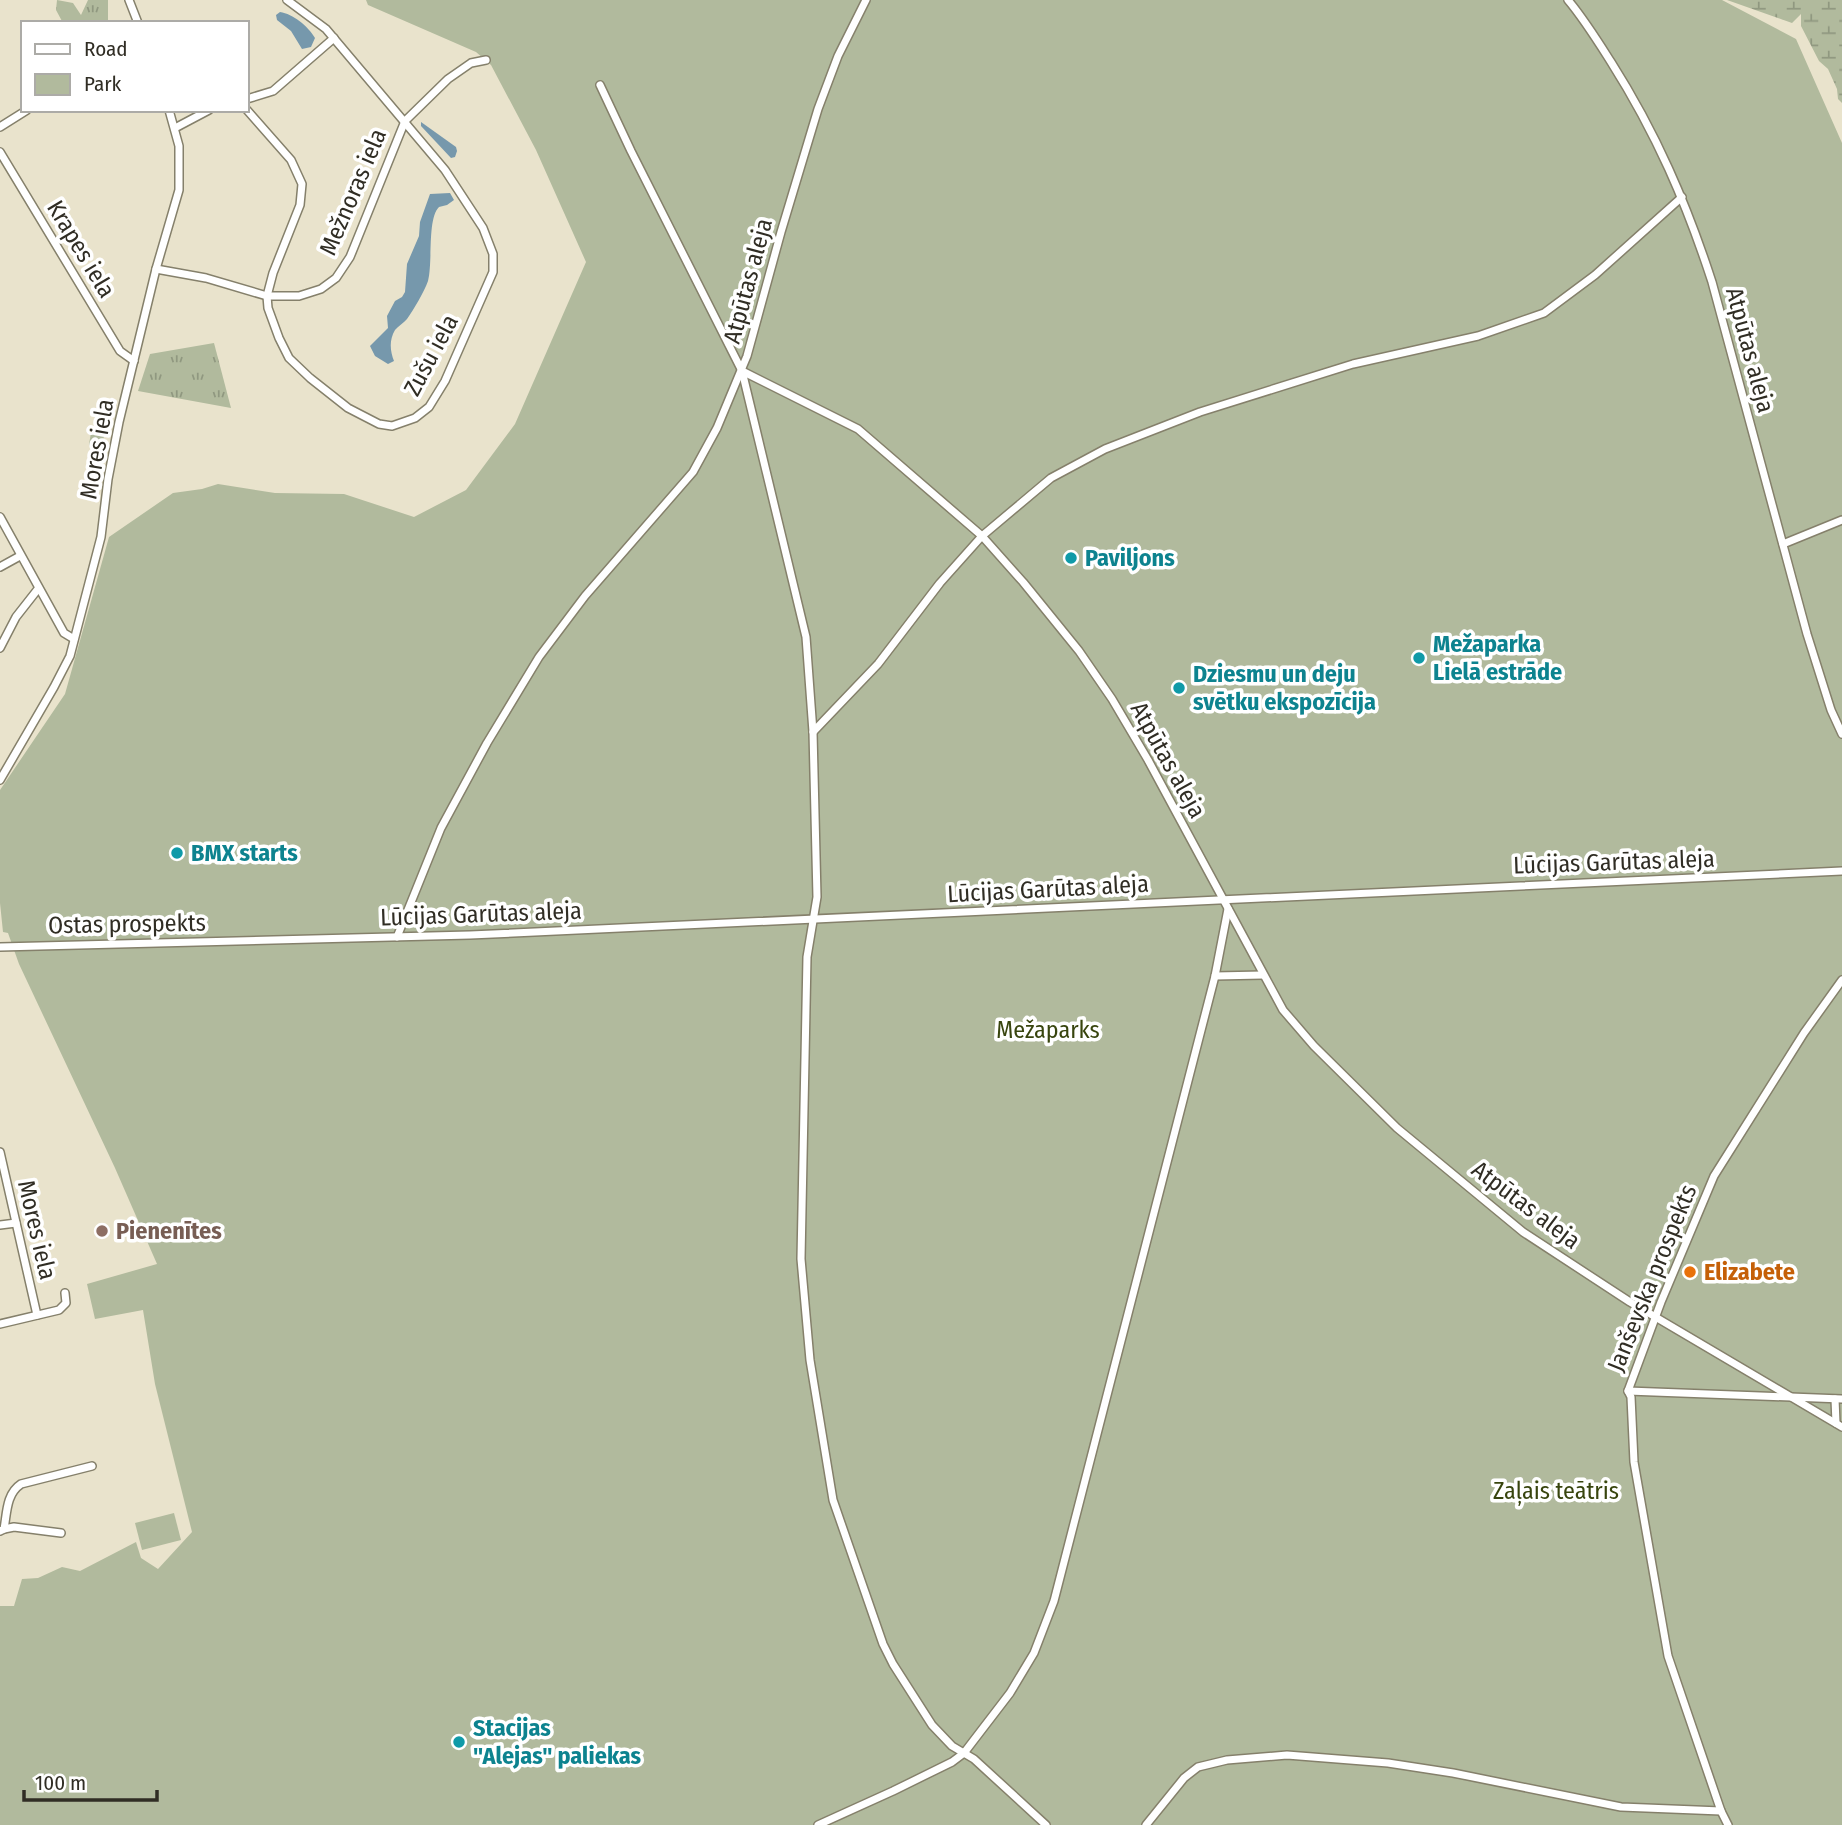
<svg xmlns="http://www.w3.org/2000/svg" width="1842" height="1825" viewBox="0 0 1842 1825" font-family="'Fira Sans Condensed',sans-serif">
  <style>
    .grass { fill: url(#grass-tufts) }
    .wetland { fill: url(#wetland-marsh) }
    .park { fill: #b1ba9d }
    .water { fill: #7698ac }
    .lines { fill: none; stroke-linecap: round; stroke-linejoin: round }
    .street-casing { stroke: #85806b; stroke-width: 10 }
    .street { stroke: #fff; stroke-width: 7 }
    .culture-dot { fill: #0f9aa8; stroke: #fff; stroke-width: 2.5 }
    .education-dot { fill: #8d6e63; stroke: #fff; stroke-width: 2.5 }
    .food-dot { fill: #e8710a; stroke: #fff; stroke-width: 2.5 }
    .labels { text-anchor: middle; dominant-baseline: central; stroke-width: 7; stroke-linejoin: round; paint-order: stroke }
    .street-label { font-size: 24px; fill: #302d24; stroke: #fff }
    .culture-label { font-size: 24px; font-weight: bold; fill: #0d838f; stroke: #fff; text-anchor: start }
    .park-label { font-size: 24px; fill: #38450e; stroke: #fff }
    .education-label { font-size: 24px; font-weight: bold; fill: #785e54; stroke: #fff; text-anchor: start }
    .food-label { font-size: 24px; font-weight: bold; fill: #c56008; stroke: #fff; text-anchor: start }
  </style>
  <defs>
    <pattern id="grass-tufts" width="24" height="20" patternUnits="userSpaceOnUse" patternTransform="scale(1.75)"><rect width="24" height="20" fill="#b1ba9d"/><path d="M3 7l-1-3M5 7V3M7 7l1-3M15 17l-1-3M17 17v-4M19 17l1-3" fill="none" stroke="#909880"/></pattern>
    <pattern id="wetland-marsh" width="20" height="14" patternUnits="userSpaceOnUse" patternTransform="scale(1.75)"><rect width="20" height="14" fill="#b1ba9d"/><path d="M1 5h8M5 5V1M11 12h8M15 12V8" fill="none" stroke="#909880"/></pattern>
  </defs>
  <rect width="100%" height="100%" fill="#e9e3cc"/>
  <!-- grass -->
  <g class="grass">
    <polygon points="57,0 73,3 81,15 88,0 108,0 108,23 63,23 56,10"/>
    <polygon points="214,343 231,408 138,391 150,354"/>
  </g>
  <!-- wetland -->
  <polygon class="wetland" points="1727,0 1842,0 1842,103 1838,99 1837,89 1828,69 1819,61 1801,26 1801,14 1792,23"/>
  <!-- park -->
  <g class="park">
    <polygon points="366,0 1722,0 1796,39 1842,143 1842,1825 0,1825 0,1606 14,1606 22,1579 38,1578 62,1567 80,1571 136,1542 141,1558 158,1569 192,1532 155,1384 143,1310 95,1319 87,1284 157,1264 115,1168 19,964 8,933 3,932 0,903 0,790 65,694 109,537 173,493 202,489 218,484 275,493 344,494 414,517 466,490 515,424 586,262 536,150 491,65 476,52 368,5"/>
    <polygon points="91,433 104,436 100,455 93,454 89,444"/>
    <polygon points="174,1513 181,1540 142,1550 135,1523"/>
  </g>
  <!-- water -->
  <g class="water">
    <path d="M280 12C293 14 308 26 315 38L311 47 302 49 291 31 277 20 276 15Z"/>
    <polygon points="421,122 456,147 457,151 455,157 451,158 421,126"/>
    <path d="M450 193 454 200 447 205 439 207C427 219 433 262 428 281 424 292 414 309 407 319 404 323 398 326 395 330 389 340 390 351 394 361L388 364 375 356 370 346 388 328 387 316 395 301 402 297 405 292 407 264 419 236 420 222 430 194Z"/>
  </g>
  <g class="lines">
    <defs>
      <g id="street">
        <polyline points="129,0 138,23"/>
        <path d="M1568 0C1584 19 1597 40 1611 62 1656 133 1686 202 1712 282L1807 634 1831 710 1842 734"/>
        <polyline points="600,85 631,151 742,371 806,637 813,732 817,897 807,957 801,1259 810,1360 833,1500 883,1644 893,1664 932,1725 952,1746 974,1759 1046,1825"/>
        <polyline points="247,99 273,91 334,38"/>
        <polyline points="247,110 291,160 302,184 300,205 273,273 267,296 268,308 279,338 289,358 310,378 348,408 379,424 392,426 415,418 429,407 445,381 493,272 493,254 483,228 445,170 326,29 287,0"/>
        <polyline points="0,127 27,110"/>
        <polyline points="175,128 209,110"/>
        <polyline points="0,152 120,351 134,361"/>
        <polyline points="156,269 206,278 267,296 299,296 321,289 336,278 350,257 405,121 448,79 471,63 486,60"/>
        <polyline points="742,371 858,429 982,536 1023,582 1079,651 1112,699 1148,760 1283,1010 1314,1046 1397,1128 1523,1232 1630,1302 1842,1427"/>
        <polyline points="0,517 64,633 74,639"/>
        <polyline points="1783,544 1842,520"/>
        <polyline points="0,567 20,556"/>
        <polyline points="0,648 16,617 38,589"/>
        <polyline points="813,732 878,664 940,583 982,536 1051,478 1105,449 1200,412 1353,364 1478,336 1544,313 1595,275 1682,197"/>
        <polyline points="0,780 54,687 70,656 101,537 108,479 119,422 156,269 179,190 179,146 169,110"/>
        <polyline points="397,937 441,828 487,743 539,657 585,596 693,472 717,428 747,356 781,232 818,109 838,56 866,0"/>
        <polyline points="0,947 470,935 1842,871"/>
        <polyline points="1215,976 1263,975"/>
        <polyline points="0,1152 37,1315"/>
        <polyline points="0,1225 16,1223"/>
        <polyline points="0,1324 59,1310 66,1303 65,1293"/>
        <polyline points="1628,1391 1842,1399"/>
        <polyline points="1835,1399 1836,1423"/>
        <polyline points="4,1529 14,1527 61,1533"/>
        <path d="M0 1531 4 1529C7 1513 6 1494 21 1484L92 1466"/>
        <polyline points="818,1825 893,1791 952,1762 964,1753 1010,1693 1034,1653 1054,1601 1215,976 1228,909"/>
        <polyline points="1146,1825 1184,1778 1198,1767 1227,1760 1287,1755 1388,1763 1453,1773 1621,1807 1721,1811"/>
        <polyline points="1728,1825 1721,1811 1668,1656 1634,1462 1631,1397 1628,1391 1661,1302 1714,1176 1804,1033 1842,980"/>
      </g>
    </defs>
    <!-- street casing -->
    <use href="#street" class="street-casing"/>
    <!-- street -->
    <use href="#street" class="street"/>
  </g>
  <!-- markers -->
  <g class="culture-dot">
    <circle cx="1071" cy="558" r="7"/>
    <circle cx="1419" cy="658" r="7"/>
    <circle cx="1179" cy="688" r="7"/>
    <circle cx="177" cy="853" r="7"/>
    <circle cx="459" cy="1742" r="7"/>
  </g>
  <circle class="education-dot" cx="102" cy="1231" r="7"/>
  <circle class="food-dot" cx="1690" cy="1272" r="7"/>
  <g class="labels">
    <!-- street labels -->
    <g class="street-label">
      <text transform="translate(353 192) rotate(-67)">Mežnoras iela</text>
      <text transform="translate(81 249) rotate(59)">Krapes iela</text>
      <text transform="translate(748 281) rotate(-75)">Atpūtas aleja</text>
      <text transform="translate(1750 350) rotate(75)">Atpūtas aleja</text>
      <text transform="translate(431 355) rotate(-62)">Zušu iela</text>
      <text transform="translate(97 449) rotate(-80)">Mores iela</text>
      <text transform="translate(1168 760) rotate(61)">Atpūtas aleja</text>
      <text transform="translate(1614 862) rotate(-2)">Lūcijas Garūtas aleja</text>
      <text transform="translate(1048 889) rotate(-3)">Lūcijas Garūtas aleja</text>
      <text transform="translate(481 914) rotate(-2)">Lūcijas Garūtas aleja</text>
      <text transform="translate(127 924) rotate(-1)">Ostas prospekts</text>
      <text transform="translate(1526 1205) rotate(37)">Atpūtas aleja</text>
      <text transform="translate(37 1230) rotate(77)">Mores iela</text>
      <text transform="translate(1652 1278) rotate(-68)">Janševska prospekts</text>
    </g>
    <!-- culture labels -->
    <g class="culture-label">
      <text x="1085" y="558">Paviljons</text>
      <text x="1433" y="644">Mežaparka<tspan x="1433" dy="28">Lielā estrāde</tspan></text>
      <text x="1193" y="674">Dziesmu un deju<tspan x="1193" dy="28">svētku ekspozīcija</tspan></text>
      <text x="191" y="853">BMX starts</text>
      <text x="473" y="1728">Stacijas<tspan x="473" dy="28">"Alejas" paliekas</tspan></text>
    </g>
    <!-- park labels -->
    <g class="park-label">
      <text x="1048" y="1030">Mežaparks</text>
      <text x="1556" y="1491">Zaļais teātris</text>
    </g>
    <!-- education labels -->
    <g class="education-label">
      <text x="116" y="1231">Pienenītes</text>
    </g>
    <!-- food labels -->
    <g class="food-label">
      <text x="1704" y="1272">Elizabete</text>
    </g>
  </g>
  <!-- legend -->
  <rect x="21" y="21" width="228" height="91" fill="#ffffff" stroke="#acaba7" stroke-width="2"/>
  <rect x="35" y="44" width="35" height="10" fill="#ffffff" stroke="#acaba7" stroke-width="2"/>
  <text x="84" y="56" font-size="21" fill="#302d24">Road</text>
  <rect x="35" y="74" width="35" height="21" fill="#b1ba9d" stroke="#acaba7" stroke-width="2"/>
  <text x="84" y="91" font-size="21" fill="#302d24">Park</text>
  <!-- scale -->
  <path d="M24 1790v10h133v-10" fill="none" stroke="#302d24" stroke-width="3.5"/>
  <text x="35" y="1790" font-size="21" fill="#302d24" stroke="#ffffff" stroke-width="5" paint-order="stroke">100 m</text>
</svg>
